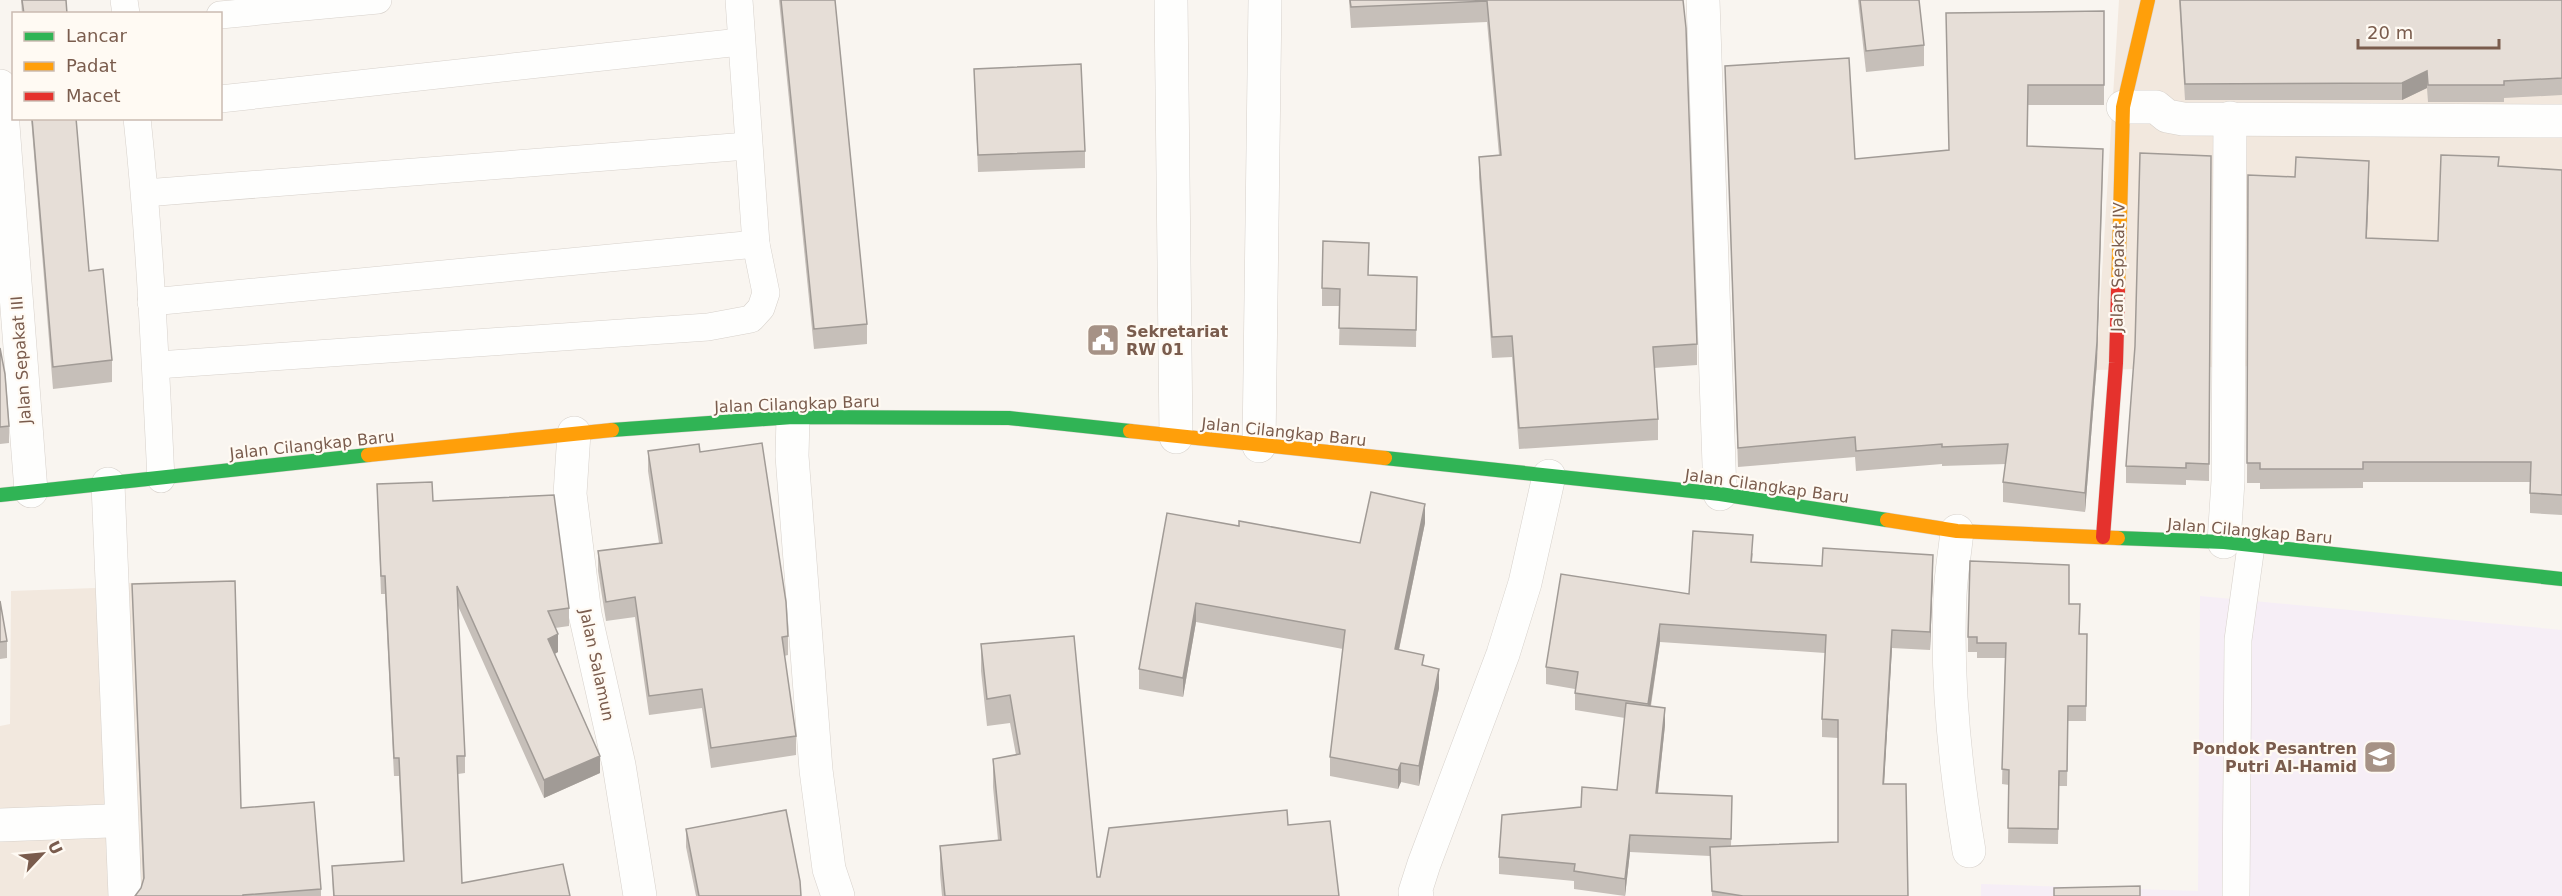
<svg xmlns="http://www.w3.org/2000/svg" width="2562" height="896" viewBox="0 0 2562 896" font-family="'DejaVu Sans',sans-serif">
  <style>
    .residential { fill: #f2e8de }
    .education { fill: #f6eef6 }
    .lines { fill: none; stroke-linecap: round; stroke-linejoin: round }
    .lane-casing { stroke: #d7d1cb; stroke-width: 28 }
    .street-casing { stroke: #d7d1cb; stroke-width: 34 }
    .fast-casing { stroke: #d9d2cb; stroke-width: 15 }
    .slow-casing { stroke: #d9d2cb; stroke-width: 15 }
    .jam-casing { stroke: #d9d2cb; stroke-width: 15 }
    .lane { stroke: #fefefd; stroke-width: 27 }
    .street { stroke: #fefefd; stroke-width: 33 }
    .fast { stroke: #30b455; stroke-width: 14 }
    .slow { stroke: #ff9f0a; stroke-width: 14 }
    .jam { stroke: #e5322d; stroke-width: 14 }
    .wall { fill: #c6bfb9; fill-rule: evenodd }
    .shaded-wall { fill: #a19b96 }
    .building { fill: #e6ded7; stroke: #a19b96; stroke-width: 1.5 }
    .labels { text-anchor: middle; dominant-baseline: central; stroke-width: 4.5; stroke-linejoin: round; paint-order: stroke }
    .street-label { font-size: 16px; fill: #7a5c4d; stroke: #fffaf3 }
    .poi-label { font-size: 16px; font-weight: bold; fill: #7a5c4d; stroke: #fffaf3; text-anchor: start }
  </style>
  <rect width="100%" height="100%" fill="#f9f5f0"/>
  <!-- residential -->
  <g class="residential">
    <polygon points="2119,0 2562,0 2562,247 2338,364 2096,370"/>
    <polygon points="232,580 243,896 0,896 0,726 10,724 11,591 123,587 129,587 129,583"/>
  </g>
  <!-- education -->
  <polygon class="education" points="2200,596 2562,630 2562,896 1981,896 1981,884 2198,891"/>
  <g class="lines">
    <defs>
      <g id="lane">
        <polyline points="124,0 126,14"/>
        <polyline points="220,15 378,0"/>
        <polyline points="220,99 740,42"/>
        <path d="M137 118C150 238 155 358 161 479"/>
        <polyline points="145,193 747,146"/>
        <polyline points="151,302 756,244"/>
        <polyline points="157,365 708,327 751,319 761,308 766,293 756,244 739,0"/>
        <polyline points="2236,896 2238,640 2251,546"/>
      </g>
      <g id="street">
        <polyline points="1171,0 1176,437"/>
        <polyline points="1703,0 1720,494"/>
        <polyline points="0,86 31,491"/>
        <polyline points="2123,107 2156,107 2167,116 2183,119 2562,121"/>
        <polyline points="793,417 792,456 816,770 829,869 838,896"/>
        <polyline points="574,433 570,494 585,614 619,765 640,896"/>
        <polyline points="1259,446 1265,0"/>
        <polyline points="108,484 125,896"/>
        <path d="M1957 531C1955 552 1951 574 1950 595 1946 681 1955 767 1969 851"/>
        <polyline points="2224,542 2228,481 2230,118"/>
        <polyline points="0,825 109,821"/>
        <polyline points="1417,896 1415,892 1424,864 1503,654 1525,583 1549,476"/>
      </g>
      <g id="fast">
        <polyline points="612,430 793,417 1009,418 1130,431"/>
        <polyline points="1385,458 1720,494 1887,520"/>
        <polyline points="0,495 368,455"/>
        <polyline points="2118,538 2224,542 2562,579"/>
      </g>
      <g id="slow">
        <polyline points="2118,291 2123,107 2148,0"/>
        <polyline points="1130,431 1385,458"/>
        <polyline points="368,455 612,430"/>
        <polyline points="1887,520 1957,531 2118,538"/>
      </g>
      <polyline id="jam" points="2103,537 2116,363 2118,291"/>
    </defs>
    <!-- lane casing -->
    <use href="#lane" class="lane-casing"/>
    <!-- street casing -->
    <use href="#street" class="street-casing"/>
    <!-- fast casing -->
    <use href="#fast" class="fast-casing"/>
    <!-- slow casing -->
    <use href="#slow" class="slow-casing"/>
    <!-- jam casing -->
    <use href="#jam" class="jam-casing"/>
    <!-- lane -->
    <use href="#lane" class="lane"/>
    <!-- street -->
    <use href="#street" class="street"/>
    <!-- fast -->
    <use href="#fast" class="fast"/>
    <!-- slow -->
    <use href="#slow" class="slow"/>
    <!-- jam -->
    <use href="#jam" class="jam"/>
  </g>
  <!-- wall -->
  <g class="wall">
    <polygon points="21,0 66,0 67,14 22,14"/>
    <polygon points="779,0 835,0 867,324 867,344 814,349"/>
    <polygon points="1349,0 1683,0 1697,344 1697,365 1654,368 1658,419 1658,440 1519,449 1512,357 1492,358 1479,178 1479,157 1499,155 1487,22 1351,28"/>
    <polygon points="1858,0 1919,0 1924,45 1924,66 1866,72"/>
    <polygon points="2179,0 2562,0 2562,95 2504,98 2504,102 2428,102 2427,88 2402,100 2185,100"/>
    <polygon points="2104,11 2104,105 2028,105 2027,146 2103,169 2097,362 2085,512 2003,502 2003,482 2006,464 1942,466 1942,464 1856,471 1855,457 1738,467 1725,66 1855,159 1948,150"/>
    <polygon points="974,69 1085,151 1085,168 978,172"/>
    <polygon points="31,118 76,118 89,271 112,360 112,382 53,389"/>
    <polygon points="2211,156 2209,481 2186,480 2186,485 2126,483 2126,466"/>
    <polygon points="2499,166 2562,170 2562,515 2530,513 2530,482 2363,482 2363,488 2260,489 2260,483 2247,483 2248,175 2369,180 2367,238 2438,241"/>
    <polygon points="1368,275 1417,277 1416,347 1339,345 1340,306 1322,306 1322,288"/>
    <polygon points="0,348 9,426 9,443 0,444"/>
    <polygon points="648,451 700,452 788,636 788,655 784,656 796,736 796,755 711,768 702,708 649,715 635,617 606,621 598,571 598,551 659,543 648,471"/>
    <polygon points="377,484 433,501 569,608 569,626 555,628 558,652 555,654 600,773 544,798 458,606 465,756 465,773 458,774 462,883 570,896 333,896 332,866 403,861 399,776 394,776 385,594 381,594"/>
    <polygon points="1425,523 1399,650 1424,665 1439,688 1419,786 1401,782 1398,789 1330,776 1330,757 1343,649 1196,622 1183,697 1139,689 1139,669 1239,526 1360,543"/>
    <path d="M1753 553 1752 562 1933 573 1930 650 1892 648 1884 784 1908 896H1712L1710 856 1630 852 1625 896 1574 889V881L1499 874V857L1581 807 1617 790 1625 718 1575 710V689L1546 684V667L1689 594ZM1660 642 1825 653 1822 719V737L1838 738V842L1731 846 1732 813 1658 793 1665 725 1651 706Z"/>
    <polygon points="132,584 241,808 321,889 321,896 135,896 141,888 143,881"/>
    <polygon points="0,601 7,641 7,658 0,659"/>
    <polygon points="2069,604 2080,634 2087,634 2086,721 2068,721 2067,786 2059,786 2058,844 2008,843 2009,785 2002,784 2005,658 1977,658 1977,652 1968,652 1968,637"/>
    <polygon points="1074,636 1097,877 1100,877 1288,825 1339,896 942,896 940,874 940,846 998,840 993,787 993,759 1016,755 1010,723 987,726 981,671 981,644"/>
    <polygon points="686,829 801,896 696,896 686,847"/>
  </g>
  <!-- shaded-wall -->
  <g class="shaded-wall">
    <polygon points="2427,71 2427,88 2402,100 2402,83"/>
    <polygon points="2103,149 2097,362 2085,512 2085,493"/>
    <polygon points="2369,161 2369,180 2366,258 2366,238"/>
    <polygon points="1425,504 1425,523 1395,668 1395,649"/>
    <polygon points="1933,555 1933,573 1930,650 1930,632"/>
    <polygon points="1196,603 1196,622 1183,697 1183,678"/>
    <polygon points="1660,624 1660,642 1648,722 1648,704"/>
    <polygon points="1892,630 1892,648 1883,802 1883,784"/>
    <polygon points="558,634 558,652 548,657 548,639"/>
    <polygon points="1439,669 1439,688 1419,786 1419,766"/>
    <polygon points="1665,708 1665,725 1656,810 1656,793"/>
    <polygon points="600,756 600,773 544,798 544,780"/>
    <polygon points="1401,763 1401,782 1398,789 1398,770"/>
    <polygon points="1630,835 1630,852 1625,896 1625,879"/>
  </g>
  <!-- building -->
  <g class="building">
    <polygon points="22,0 66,0 67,14 24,14"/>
    <polygon points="781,0 835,0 867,324 814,329"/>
    <polygon points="1350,0 1683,0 1686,28 1697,344 1653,347 1658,419 1519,428 1512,336 1492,337 1479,157 1501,155 1487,1 1351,7"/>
    <polygon points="1860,0 1919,0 1924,45 1866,51"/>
    <polygon points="2180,0 2562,0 2562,78 2504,81 2504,85 2428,85 2427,71 2402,83 2185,84"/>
    <polygon points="2104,11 2104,85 2028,85 2027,146 2103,149 2097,342 2085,493 2003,482 2008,444 1942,447 1942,444 1856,451 1855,437 1738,448 1725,66 1849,58 1855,159 1949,150 1946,13"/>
    <polygon points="1081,64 1085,151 978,155 974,69"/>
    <polygon points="32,118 76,118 89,271 103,269 112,360 53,367"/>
    <polygon points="2140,153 2211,156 2209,464 2186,463 2186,468 2126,466 2135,346"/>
    <polygon points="2441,155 2499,157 2498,166 2562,170 2562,495 2530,493 2531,462 2363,462 2363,469 2260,469 2260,463 2247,463 2248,175 2295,177 2296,157 2369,161 2366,238 2438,241"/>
    <polygon points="1323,241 1369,243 1368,275 1417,277 1416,330 1339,328 1340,289 1322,288"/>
    <polygon points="0,348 5,374 9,426 0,427"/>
    <polygon points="762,443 786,602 788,636 782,637 796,736 711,748 702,689 649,696 635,597 606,602 598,551 662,543 648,451 699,444 700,452"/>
    <polygon points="432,482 433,501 554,495 569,608 548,611 558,634 548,639 600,756 544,780 457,586 465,756 457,756 462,883 563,864 570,896 334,896 332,866 404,861 399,758 394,758 385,576 381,576 377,484"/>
    <polygon points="1371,492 1425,504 1395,649 1424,655 1422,665 1439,669 1419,766 1401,763 1398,770 1330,757 1345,630 1196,603 1183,678 1139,669 1167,513 1239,526 1239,521 1360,543"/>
    <polygon points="1693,531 1753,535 1751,562 1822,566 1823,548 1933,555 1930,632 1892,630 1883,784 1906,784 1908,896 1743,896 1712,891 1710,847 1838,842 1838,720 1822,719 1826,635 1660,624 1648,704 1575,693 1578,672 1546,667 1561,574 1689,594"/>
    <polygon points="1970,561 2069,565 2069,604 2080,604 2079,634 2087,634 2086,706 2068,706 2067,771 2059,771 2058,829 2008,828 2009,770 2002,769 2006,643 1977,643 1977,637 1968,637"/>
    <polygon points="235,581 241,808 314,802 321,889 243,895 243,896 135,896 141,888 144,878 132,584"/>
    <polygon points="0,601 7,641 0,642"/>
    <polygon points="1074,636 1097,877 1100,877 1109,828 1287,810 1288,825 1330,821 1339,896 945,896 940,846 1001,840 993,759 1020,754 1010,695 987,699 981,644"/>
    <polygon points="1626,703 1665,708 1656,793 1732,796 1731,839 1630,835 1625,879 1574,871 1575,864 1499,857 1502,815 1581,807 1582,787 1617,790"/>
    <polygon points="786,810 800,881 801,896 699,896 686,829"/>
    <polygon points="2140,886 2140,896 2054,896 2054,888"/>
  </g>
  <!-- icons -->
  <defs>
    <symbol id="civic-square" viewBox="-11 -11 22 22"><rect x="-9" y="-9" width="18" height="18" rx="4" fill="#a69286" stroke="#fffaf3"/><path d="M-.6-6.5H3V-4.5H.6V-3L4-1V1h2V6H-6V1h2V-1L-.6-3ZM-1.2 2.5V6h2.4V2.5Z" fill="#fff"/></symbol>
    <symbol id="school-square" viewBox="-11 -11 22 22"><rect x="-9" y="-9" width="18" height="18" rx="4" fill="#a69286" stroke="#fffaf3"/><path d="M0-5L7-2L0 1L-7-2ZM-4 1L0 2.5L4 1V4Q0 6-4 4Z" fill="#fff"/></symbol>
  </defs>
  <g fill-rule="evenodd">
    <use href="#civic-square" x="1084" y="321" width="38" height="38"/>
    <use href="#school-square" x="2361" y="738" width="38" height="38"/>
  </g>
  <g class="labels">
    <!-- street labels -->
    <g class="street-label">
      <text transform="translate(2118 267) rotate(-89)">Jalan Sepakat IV</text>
      <text transform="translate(21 360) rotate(-94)">Jalan Sepakat III</text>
      <text transform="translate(797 404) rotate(-2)">Jalan Cilangkap Baru</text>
      <text transform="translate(1284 432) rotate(6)">Jalan Cilangkap Baru</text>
      <text transform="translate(312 445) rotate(-6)">Jalan Cilangkap Baru</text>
      <text transform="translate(1767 486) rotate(8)">Jalan Cilangkap Baru</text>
      <text transform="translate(2250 531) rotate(5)">Jalan Cilangkap Baru</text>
      <text transform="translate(597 665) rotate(78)">Jalan Salamun</text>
    </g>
    <!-- poi labels -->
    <g class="poi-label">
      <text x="1126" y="331">Sekretariat<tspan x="1126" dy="18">RW 01</tspan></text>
      <text x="2357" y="748" text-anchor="end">Pondok Pesantren<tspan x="2357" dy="18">Putri Al-Hamid</tspan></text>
    </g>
  </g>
  <!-- legend -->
  <rect x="12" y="12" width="210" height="108" fill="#fffaf3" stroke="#cabbb1" stroke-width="1.5"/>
  <rect x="24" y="32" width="30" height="9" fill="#30b455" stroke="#cabbb1" stroke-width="1.5"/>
  <text x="66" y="42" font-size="18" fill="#7a5c4d">Lancar</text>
  <rect x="24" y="62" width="30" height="9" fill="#ff9f0a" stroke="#cabbb1" stroke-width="1.5"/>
  <text x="66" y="72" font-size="18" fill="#7a5c4d">Padat</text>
  <rect x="24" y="92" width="30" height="9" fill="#e5322d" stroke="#cabbb1" stroke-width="1.5"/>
  <text x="66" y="102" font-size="18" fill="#7a5c4d">Macet</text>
  <!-- north arrow -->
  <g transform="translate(42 854) rotate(64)" stroke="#fffaf3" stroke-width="4.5" paint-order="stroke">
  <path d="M0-4.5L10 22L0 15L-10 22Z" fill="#7a5c4d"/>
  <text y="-9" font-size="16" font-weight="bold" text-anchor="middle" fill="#7a5c4d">U</text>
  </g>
  <!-- scale -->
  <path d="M2358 39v9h141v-9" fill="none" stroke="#7a5c4d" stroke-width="3"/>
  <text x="2367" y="39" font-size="18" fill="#7a5c4d" stroke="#fffaf3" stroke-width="4.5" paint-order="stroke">20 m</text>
</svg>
